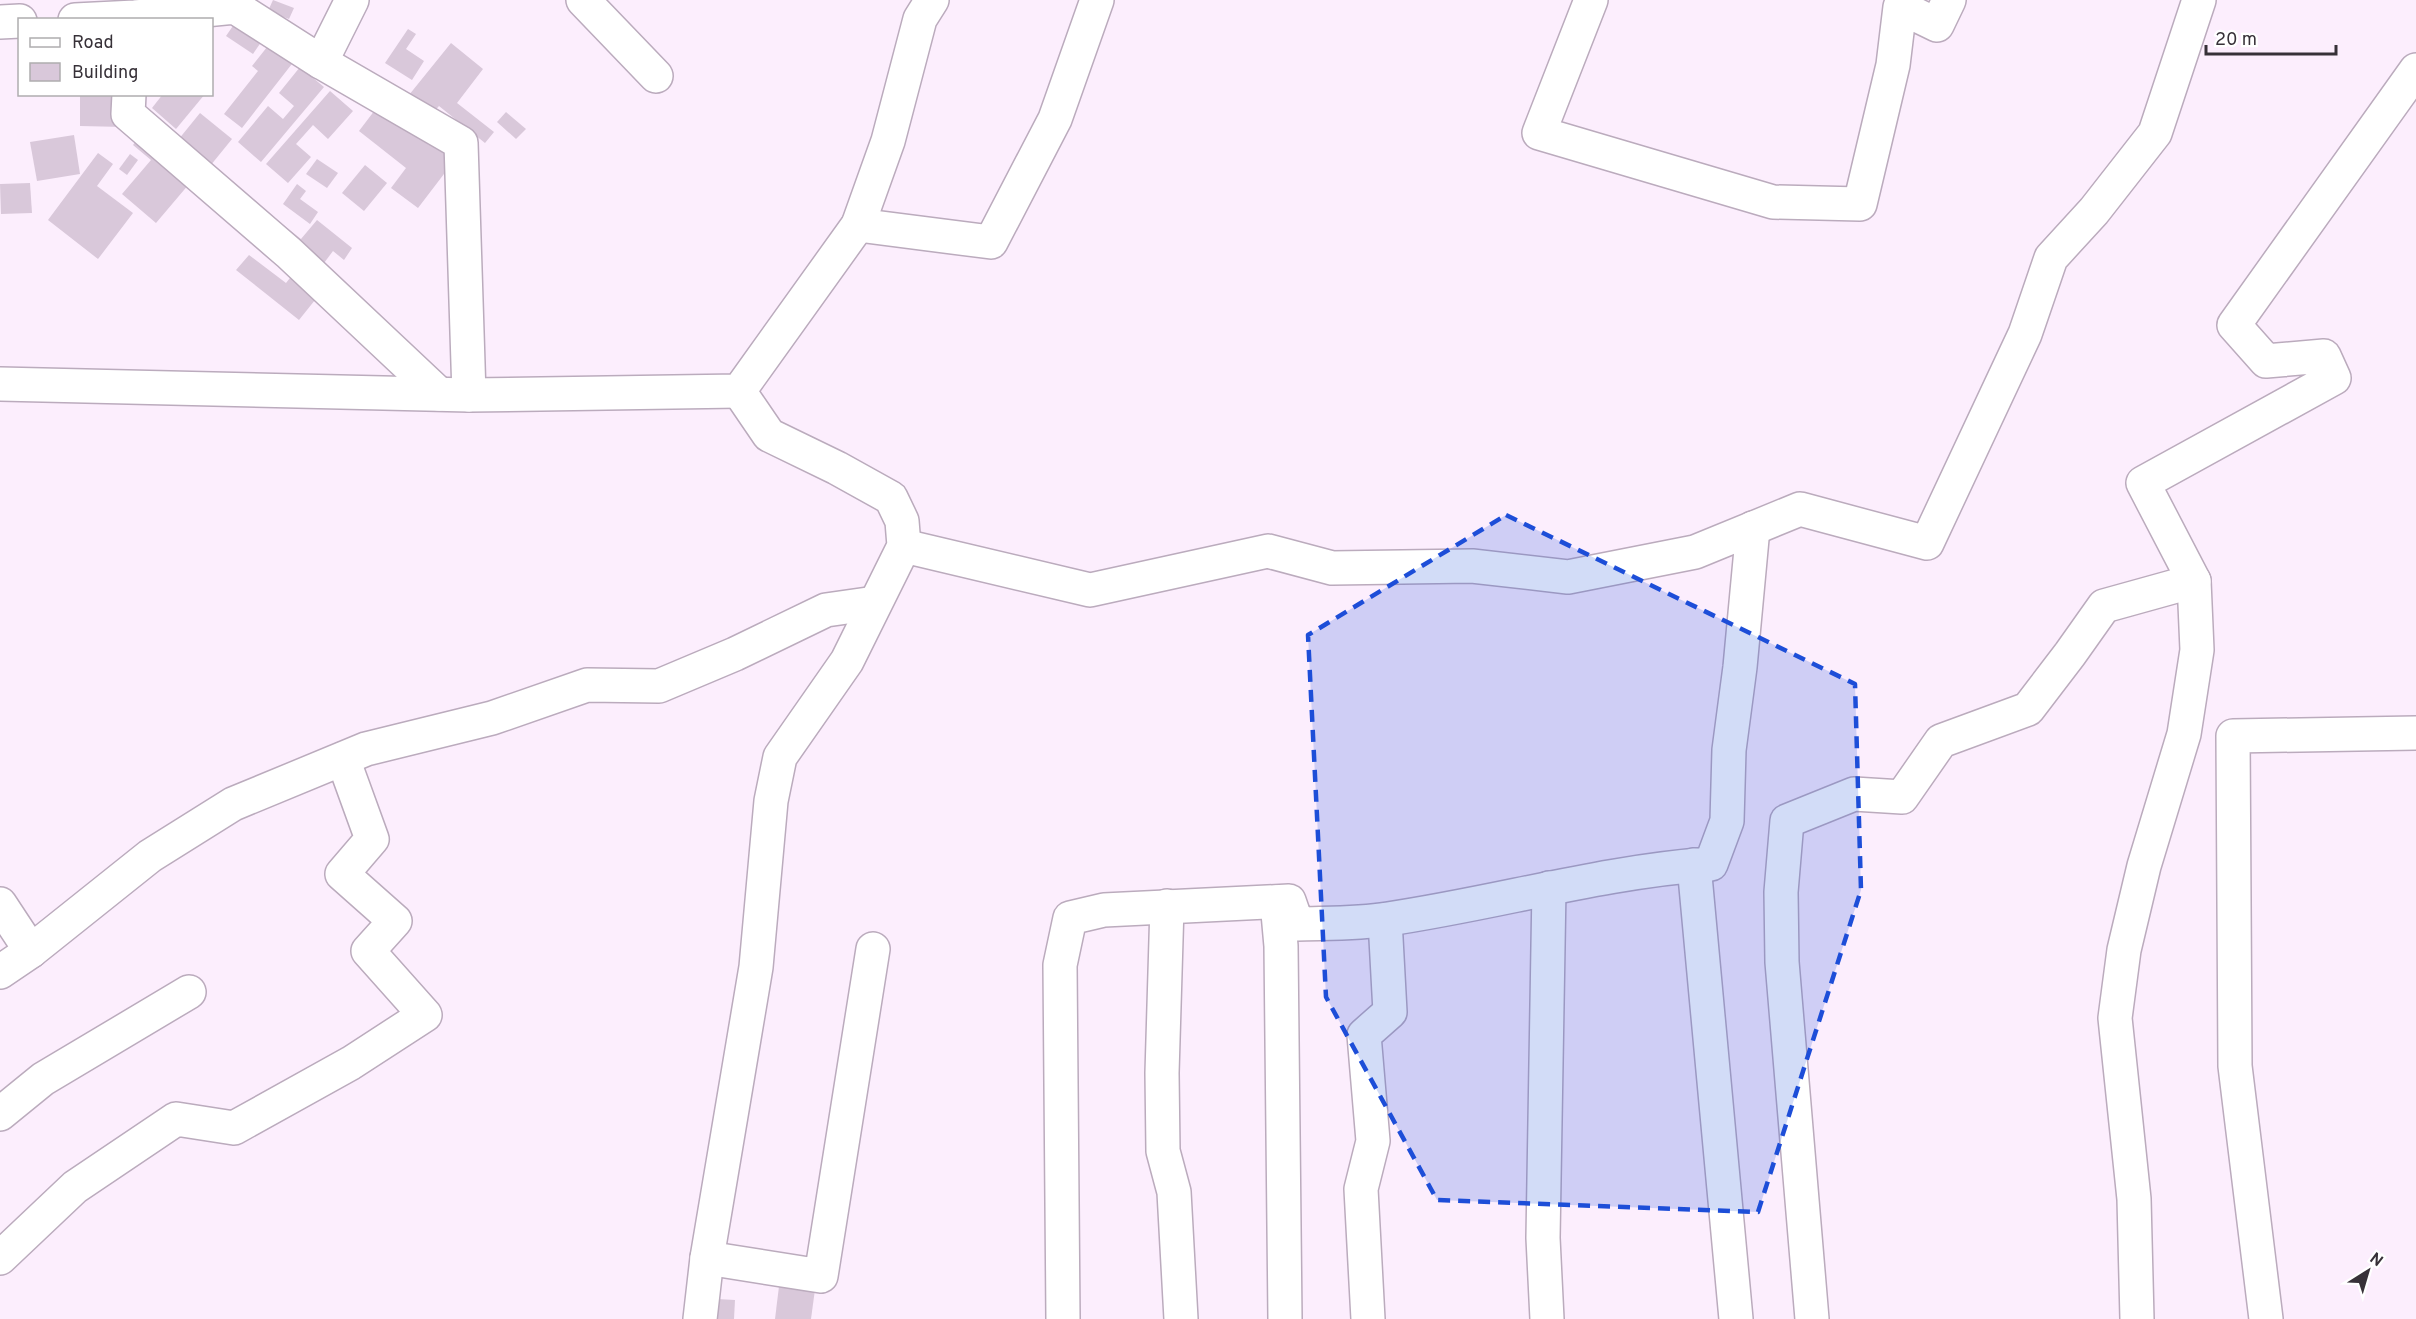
<svg xmlns="http://www.w3.org/2000/svg" width="2416" height="1319" viewBox="0 0 2416 1319" font-family="Overpass,sans-serif">
  <style>
    .building { fill: #d9c8da }
    .lines { fill: none; stroke-linecap: round; stroke-linejoin: round }
    .street-casing { stroke: #bbabbd; stroke-width: 36 }
    .secondary-casing { stroke: #bbabbd; stroke-width: 36 }
    .street { stroke: #fff; stroke-width: 33 }
    .secondary { stroke: #fff; stroke-width: 33 }
    .marked { fill: #1d4ed8; fill-opacity: 0.2; stroke: #1d4ed8; stroke-width: 4.5; stroke-dasharray: 12 8; stroke-linejoin: round }
  </style>
  <rect width="100%" height="100%" fill="#fceefd"/>
  <!-- building -->
  <g class="building">
    <polygon points="273,0 294,8 289,19 268,11"/>
    <polygon points="239,17 266,35 253,54 226,36"/>
    <polygon points="408,29 416,34 406,49 424,61 412,80 385,63"/>
    <polygon points="271,42 295,60 242,128 224,114 258,71 252,66"/>
    <polygon points="451,43 483,69 457,103 494,132 485,143 439,106 432,114 409,95"/>
    <polygon points="300,67 324,87 261,162 238,142 268,106 283,119 294,106 279,93"/>
    <polygon points="330,91 353,111 328,139 313,125 296,144 311,157 288,183 266,164"/>
    <polygon points="111,94 125,94 124,127 80,126 80,96"/>
    <polygon points="163,94 205,94 176,129 152,108"/>
    <polygon points="378,106 429,145 436,135 460,153 418,208 391,188 406,168 359,131"/>
    <polygon points="506,112 526,129 516,139 497,122"/>
    <polygon points="200,113 232,139 206,171 174,145"/>
    <polygon points="142,133 195,177 156,223 122,194 151,160 133,145"/>
    <polygon points="74,135 80,174 37,181 30,142"/>
    <polygon points="98,153 113,164 97,186 133,213 98,259 48,220"/>
    <polygon points="130,154 138,160 127,175 119,169"/>
    <polygon points="317,159 338,173 327,188 306,174"/>
    <polygon points="365,165 387,183 364,211 342,193"/>
    <polygon points="30,183 32,213 1,214 0,184"/>
    <polygon points="297,184 306,191 300,199 318,212 310,224 283,204"/>
    <polygon points="277,220 301,239 317,220 352,248 344,260 333,251 318,271 269,232"/>
    <polygon points="249,255 286,283 297,269 323,290 299,320 236,270"/>
    <polygon points="780,1278 816,1282 811,1319 775,1319"/>
    <polygon points="717,1299 735,1300 734,1319 716,1319"/>
  </g>
  <g class="lines">
    <defs>
      <g id="street">
        <polyline points="583,0 656,76"/>
        <polyline points="1591,0 1539,133 1773,202 1860,204 1893,65 1900,7 1937,25 1949,0"/>
        <polyline points="75,20 135,17 235,7 321,62 352,0"/>
        <polyline points="0,22 20,21"/>
        <polyline points="321,62 461,143 469,395"/>
        <polyline points="129,94 128,114 289,253 439,394"/>
        <polyline points="858,225 991,242 1055,119 1097,0"/>
        <polyline points="904,546 1090,590 1268,551 1332,568 1472,566 1568,577 1695,552 1800,509 1927,543 2025,334 2051,258 2094,211 2155,133 2199,0"/>
        <polyline points="1694,865 1736,1319"/>
        <polyline points="1277,902 1281,946 1285,1319"/>
        <polyline points="0,904 31,951"/>
        <polyline points="1167,906 1162,1073 1163,1151 1174,1192 1181,1319"/>
        <polyline points="0,972 31,951 150,856 233,804 366,749 492,718 587,685 659,686 735,654 826,610 875,603"/>
        <polyline points="0,1114 43,1079 189,992"/>
        <polyline points="0,1258 75,1187 176,1119 234,1128 351,1063 425,1015 368,951 395,921 342,874 372,839 343,759"/>
        <polyline points="707,1258 821,1276 873,949"/>
        <polyline points="700,1319 707,1258 756,967 771,801 780,757 847,661 904,546 902,521 891,498 837,468 769,435 739,391"/>
        <path d="M1063 1319 1060 965 1070 918 1104 910 1289 901 1297 924C1327 923 1358 924 1388 919 1497 903 1600 872 1711 864L1727 821 1729 750 1740 667 1753 528"/>
        <polyline points="1368,1319 1361,1189 1373,1141 1364,1035 1390,1012 1385,920"/>
        <polyline points="1547,1319 1543,1238 1549,888"/>
        <polyline points="1812,1319 1782,962 1781,892 1787,821 1854,794 1902,797 1941,741 2028,709 2070,654 2104,606 2194,581"/>
        <polyline points="2137,1319 2134,1199 2115,1018 2124,950 2144,866 2184,734 2197,650 2194,581 2143,483 2334,378 2324,356 2266,361 2234,325 2416,70"/>
        <polyline points="2266,1319 2235,1066 2233,736 2416,733"/>
      </g>
      <polyline id="secondary" points="0,384 469,395 739,391 858,225 888,141 920,19 932,0"/>
    </defs>
    <!-- street casing -->
    <use href="#street" class="street-casing"/>
    <!-- secondary casing -->
    <use href="#secondary" class="secondary-casing"/>
    <!-- street -->
    <use href="#street" class="street"/>
    <!-- secondary -->
    <use href="#secondary" class="secondary"/>
  </g>
  <!-- marked area -->
  <path class="marked" d="M1506 515 1855 684 1861 890 1758 1212 1437 1200 1326 997 1308 635Z"/>
  <!-- legend -->
  <rect x="18" y="18" width="195" height="78" fill="#ffffff" stroke="#afadaf" stroke-width="1.5"/>
  <rect x="30" y="38" width="30" height="9" fill="#ffffff" stroke="#afadaf" stroke-width="1.5"/>
  <text x="72" y="48" font-size="18" fill="#373138">Road</text>
  <rect x="30" y="63" width="30" height="18" fill="#d9c8da" stroke="#afadaf" stroke-width="1.5"/>
  <text x="72" y="78" font-size="18" fill="#373138">Building</text>
  <!-- north arrow -->
  <g transform="translate(2368 1271) rotate(37)" stroke="#ffffff" stroke-width="4.5" paint-order="stroke">
  <path d="M0-4.5L10 22L0 15L-10 22Z" fill="#373138"/>
  <text y="-9" font-size="16" font-weight="bold" text-anchor="middle" fill="#373138">N</text>
  </g>
  <!-- scale -->
  <path d="M2206 45v9h130v-9" fill="none" stroke="#373138" stroke-width="3"/>
  <text x="2215" y="45" font-size="18" fill="#373138" stroke="#ffffff" stroke-width="4.5" paint-order="stroke">20 m</text>
</svg>
